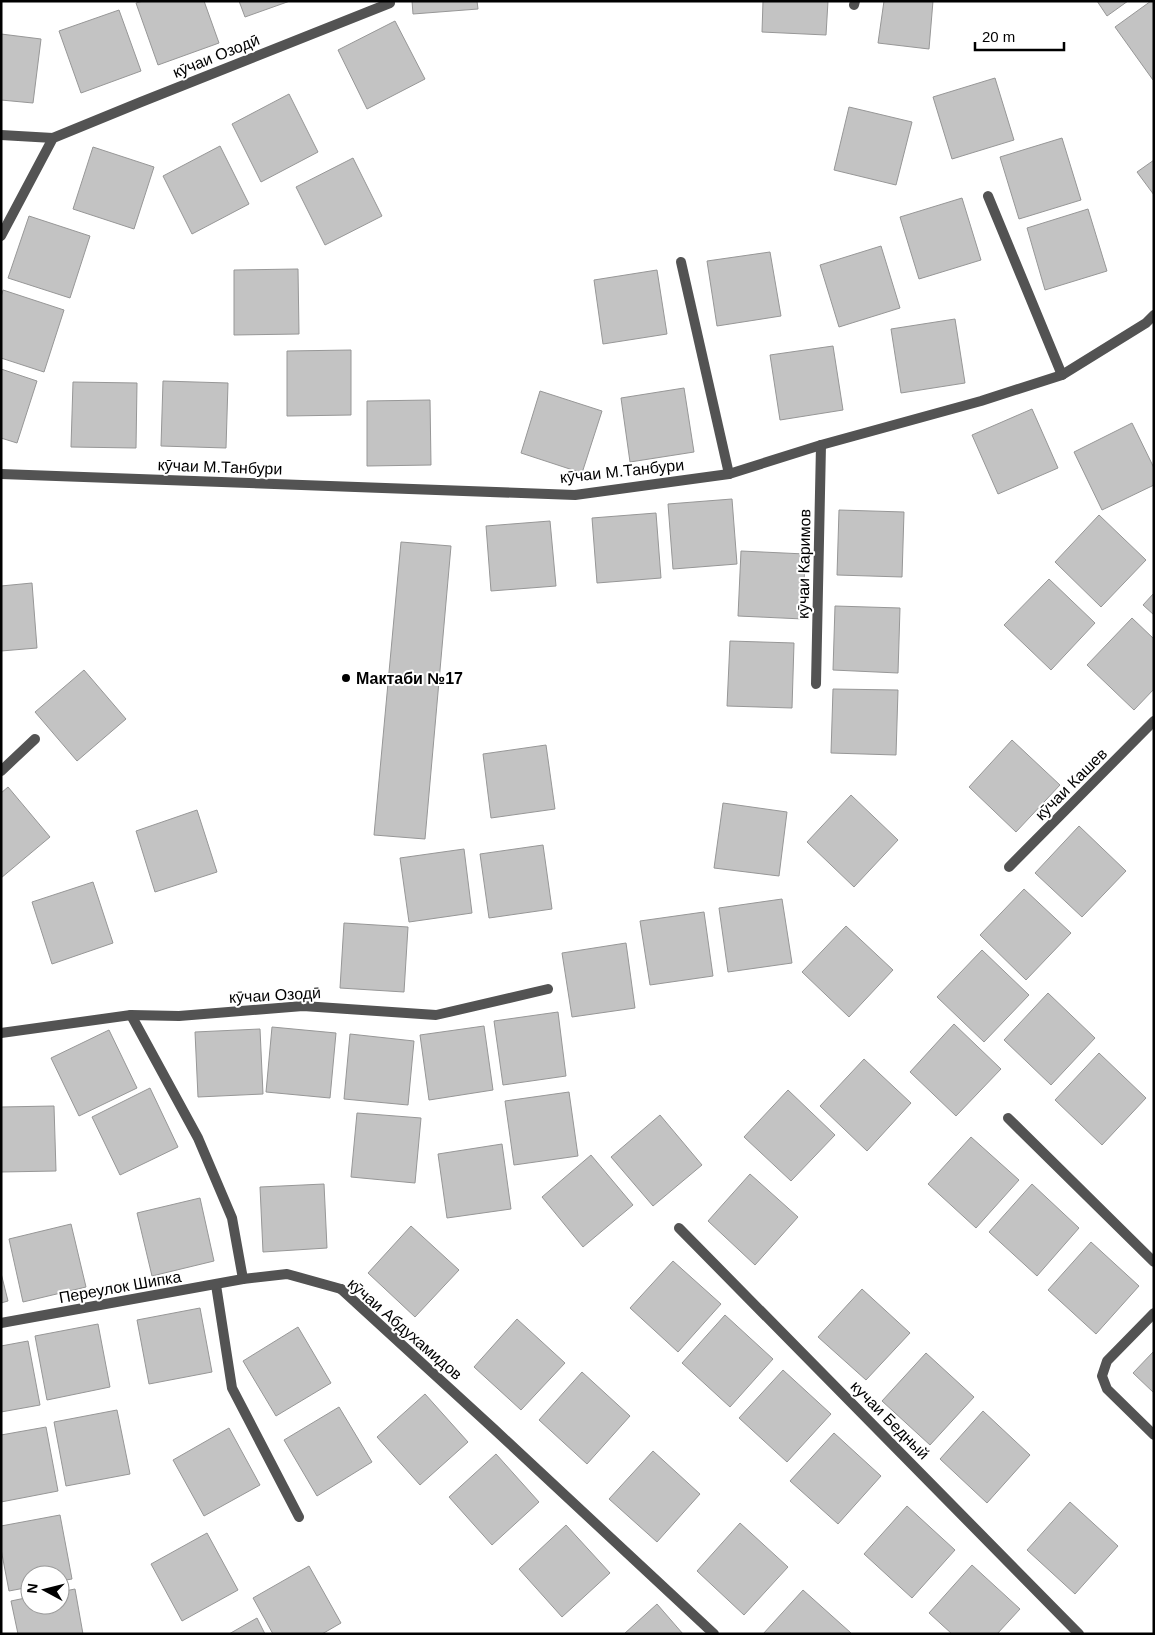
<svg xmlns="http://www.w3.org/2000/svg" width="1155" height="1635" viewBox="0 0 1155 1635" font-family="Helvetica,sans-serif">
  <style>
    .building { fill: #c3c3c3; stroke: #979797 }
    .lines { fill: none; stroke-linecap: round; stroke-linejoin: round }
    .service { stroke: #535353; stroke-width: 10 }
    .pedestrian { stroke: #535353; stroke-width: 10 }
    .minor { stroke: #535353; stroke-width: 10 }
    .poi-dot { fill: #000; stroke: #fff; stroke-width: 2 }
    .labels { text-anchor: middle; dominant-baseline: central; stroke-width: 4; stroke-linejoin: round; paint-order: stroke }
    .street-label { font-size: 16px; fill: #000; stroke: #fff }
    .poi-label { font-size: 16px; font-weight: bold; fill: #000; stroke: #fff; text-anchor: start }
  </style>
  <rect width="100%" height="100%" fill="#fff"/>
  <!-- building -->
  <g class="building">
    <polygon points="143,1 204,1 219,43 158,65 136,3"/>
    <polygon points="239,1 290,1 245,17"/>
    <polygon points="412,1 477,1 478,9 413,14"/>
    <polygon points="763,1 828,1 826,35 762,32"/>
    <polygon points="884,1 933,1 929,49 878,43"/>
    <polygon points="1097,1 1128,1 1107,16"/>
    <polygon points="1151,1 1154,1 1153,80 1115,27"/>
    <polygon points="119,10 141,71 81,93 59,31"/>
    <polygon points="395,21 425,79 367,109 338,50"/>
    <polygon points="1,34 41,39 33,103 1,100"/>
    <polygon points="995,78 1014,140 952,159 933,97"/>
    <polygon points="289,94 318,152 261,182 232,124"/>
    <polygon points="849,107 912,122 896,185 834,170"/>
    <polygon points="1062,138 1081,200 1019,219 1000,157"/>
    <polygon points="220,146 249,204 192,234 163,176"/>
    <polygon points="93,147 154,167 134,229 73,209"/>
    <polygon points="353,158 382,216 325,245 296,187"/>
    <polygon points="1154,160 1154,195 1137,172"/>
    <polygon points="962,198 981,260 919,279 900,217"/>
    <polygon points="1088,209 1107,271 1045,290 1027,228"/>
    <polygon points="29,216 90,236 70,298 8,278"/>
    <polygon points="881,246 900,308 839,327 820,265"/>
    <polygon points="770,252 781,316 717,326 707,261"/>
    <polygon points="298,269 299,334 234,335 234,270"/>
    <polygon points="657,270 667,334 603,344 594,280"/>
    <polygon points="3,290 64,310 44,372 1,358 1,297"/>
    <polygon points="955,319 965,383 901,393 891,329"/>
    <polygon points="833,346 843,410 780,420 770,355"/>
    <polygon points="351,350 351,415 287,416 287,351"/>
    <polygon points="1,369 37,381 17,443 1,438"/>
    <polygon points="163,381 228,383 226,448 161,446"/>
    <polygon points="73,382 137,383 136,448 71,447"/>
    <polygon points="684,388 694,452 630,462 621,398"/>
    <polygon points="540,391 602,411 582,473 521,453"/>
    <polygon points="430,400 431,465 367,466 367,401"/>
    <polygon points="1032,409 1058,468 998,494 972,435"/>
    <polygon points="1132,423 1154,468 1154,485 1102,510 1074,452"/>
    <polygon points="732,499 737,564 673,569 668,504"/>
    <polygon points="839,510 904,512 902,577 837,575"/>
    <polygon points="656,513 661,578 597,583 592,518"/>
    <polygon points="1099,515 1146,560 1101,607 1055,562"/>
    <polygon points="550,521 556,586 491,591 486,526"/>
    <polygon points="401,542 451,546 425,839 374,835"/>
    <polygon points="741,551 805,554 803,619 738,616"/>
    <polygon points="1049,579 1095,623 1051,670 1004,625"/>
    <polygon points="32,583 37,648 1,651 1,586"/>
    <polygon points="1154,593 1154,615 1143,605"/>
    <polygon points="835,606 900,608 898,673 833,670"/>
    <polygon points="1132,618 1154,639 1154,689 1134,710 1087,665"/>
    <polygon points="730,641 794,643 792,708 727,706"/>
    <polygon points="84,670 126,719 77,761 35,712"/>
    <polygon points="833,689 898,690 896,755 831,753"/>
    <polygon points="1012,740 1060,785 1016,832 969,787"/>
    <polygon points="546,745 555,809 491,818 483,754"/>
    <polygon points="8,787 50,837 1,878 1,793"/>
    <polygon points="851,795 898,840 854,887 807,842"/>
    <polygon points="723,803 787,812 779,876 714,868"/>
    <polygon points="197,810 217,872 155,892 136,831"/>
    <polygon points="1079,826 1126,871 1082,917 1035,873"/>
    <polygon points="543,845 552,909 489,918 480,854"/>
    <polygon points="464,849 472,913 409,922 400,858"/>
    <polygon points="93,882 113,943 52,964 32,902"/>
    <polygon points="1024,889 1071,933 1026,980 980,935"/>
    <polygon points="782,899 792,963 728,972 719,908"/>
    <polygon points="704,912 713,976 650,985 640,921"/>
    <polygon points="344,923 408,927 404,992 340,988"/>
    <polygon points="846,926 893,970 849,1017 802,972"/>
    <polygon points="626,943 635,1008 572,1017 562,953"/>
    <polygon points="982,950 1029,995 984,1042 937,997"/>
    <polygon points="1048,993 1095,1038 1051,1085 1004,1040"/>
    <polygon points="558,1012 566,1076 503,1085 494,1021"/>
    <polygon points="954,1024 1001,1069 956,1116 910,1072"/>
    <polygon points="484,1026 493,1090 429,1100 420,1035"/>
    <polygon points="272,1027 336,1033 330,1098 266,1092"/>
    <polygon points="260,1029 263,1094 198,1097 195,1032"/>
    <polygon points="109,1030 137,1088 79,1116 51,1058"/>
    <polygon points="350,1034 414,1041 408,1105 344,1099"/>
    <polygon points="1099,1053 1146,1098 1102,1145 1055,1100"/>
    <polygon points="864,1059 911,1103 867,1151 820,1106"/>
    <polygon points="150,1088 178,1147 120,1175 92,1117"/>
    <polygon points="788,1090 835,1135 791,1181 744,1137"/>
    <polygon points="569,1092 578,1156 514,1165 505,1101"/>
    <polygon points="54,1106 56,1171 1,1172 1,1107"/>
    <polygon points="357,1113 421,1118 415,1183 351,1177"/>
    <polygon points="660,1115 702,1165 653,1206 611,1157"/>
    <polygon points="971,1137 1019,1180 976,1228 928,1184"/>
    <polygon points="502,1144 511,1209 447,1218 438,1154"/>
    <polygon points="591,1155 633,1205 583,1247 542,1197"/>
    <polygon points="750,1174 798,1217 755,1265 708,1221"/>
    <polygon points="324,1184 327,1248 263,1252 260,1187"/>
    <polygon points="1032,1184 1079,1228 1037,1276 989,1232"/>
    <polygon points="200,1198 214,1261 152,1276 137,1213"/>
    <polygon points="71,1224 86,1287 23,1302 9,1239"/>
    <polygon points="411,1226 459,1270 415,1317 368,1273"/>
    <polygon points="1091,1242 1139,1286 1096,1334 1048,1290"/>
    <polygon points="673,1261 721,1304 678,1352 630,1308"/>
    <polygon points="1,1273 8,1301 1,1303"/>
    <polygon points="862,1289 910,1333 866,1380 818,1337"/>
    <polygon points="200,1308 212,1372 149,1384 137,1320"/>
    <polygon points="725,1315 773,1359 730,1407 682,1363"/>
    <polygon points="517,1319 565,1363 521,1410 474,1367"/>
    <polygon points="98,1324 110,1387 47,1400 35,1336"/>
    <polygon points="298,1327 331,1383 276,1416 243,1361"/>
    <polygon points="28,1341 40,1405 1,1412 1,1346"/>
    <polygon points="1154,1351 1154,1393 1133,1373"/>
    <polygon points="926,1353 974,1397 930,1445 882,1401"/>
    <polygon points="783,1370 831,1414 787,1462 739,1418"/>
    <polygon points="582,1372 630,1416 587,1464 539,1420"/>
    <polygon points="425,1394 468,1442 420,1485 377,1437"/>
    <polygon points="339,1407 372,1462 317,1496 284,1440"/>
    <polygon points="117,1410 130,1474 66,1486 54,1422"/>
    <polygon points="983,1411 1030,1455 987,1503 940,1459"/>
    <polygon points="46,1427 58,1491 1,1502 1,1435"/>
    <polygon points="229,1428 260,1485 204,1516 173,1460"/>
    <polygon points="834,1433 881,1476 838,1524 790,1481"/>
    <polygon points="653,1451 700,1494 657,1542 609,1499"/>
    <polygon points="496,1454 539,1502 492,1545 449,1497"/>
    <polygon points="1070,1502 1118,1546 1075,1594 1027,1550"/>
    <polygon points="907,1506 955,1550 912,1598 864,1554"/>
    <polygon points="60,1515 72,1579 60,1581 60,1575 30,1575 30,1587 9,1591 1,1549 1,1526"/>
    <polygon points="740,1523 788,1567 744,1615 697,1571"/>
    <polygon points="566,1525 610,1573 562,1617 519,1569"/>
    <polygon points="207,1533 238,1590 182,1621 151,1564"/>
    <polygon points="972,1565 1020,1609 997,1634 952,1634 929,1613"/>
    <polygon points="309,1566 341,1623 322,1634 273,1634 253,1598"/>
    <polygon points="75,1589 83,1634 18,1634 11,1601 30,1597 30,1605 60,1605 60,1592"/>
    <polygon points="803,1590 851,1633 851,1634 763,1634"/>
    <polygon points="657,1604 683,1634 624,1634"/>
    <polygon points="257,1618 265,1634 229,1634"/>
  </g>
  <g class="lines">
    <!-- service -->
    <g class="service">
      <polyline points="816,684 821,445"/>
      <polyline points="1008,1118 1154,1262"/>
    </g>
    <!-- pedestrian -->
    <polyline class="pedestrian" points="131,1015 198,1138 232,1218 243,1279 287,1274 341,1289"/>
    <!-- minor -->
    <g class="minor">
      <polyline points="854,5 855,1"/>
      <polyline points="1,135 53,138"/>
      <polyline points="988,196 1062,375"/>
      <polyline points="1,236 53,138 141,102 390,3 389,1"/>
      <polyline points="681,262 729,474"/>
      <polyline points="1,474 575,495 729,474 821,445 981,401 1062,375 1146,323 1154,315"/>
      <polyline points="1,771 35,739"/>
      <polyline points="1009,867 1154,721"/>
      <polyline points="1,1033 131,1015 179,1016 303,1006 436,1015 548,989"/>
      <polyline points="679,1228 1079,1634"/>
      <polyline points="216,1285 232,1388 299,1517"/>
      <polyline points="341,1289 495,1430 714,1634"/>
      <polyline points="1154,1313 1107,1361 1102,1376 1107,1389 1154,1435"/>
      <polyline points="1,1323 243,1279"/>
    </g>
  </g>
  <!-- markers -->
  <circle class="poi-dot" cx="346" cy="678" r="5"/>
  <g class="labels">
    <!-- street labels -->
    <g class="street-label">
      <text transform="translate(216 56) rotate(-22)">кӯчаи Озодӣ</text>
      <text transform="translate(220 467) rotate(2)">кӯчаи М.Танбури</text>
      <text transform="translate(622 471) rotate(-6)">кӯчаи М.Танбури</text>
      <text transform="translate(804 564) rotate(-89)">кӯчаи Каримов</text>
      <text transform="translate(1071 784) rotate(-45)">кӯчаи Кашев</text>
      <text transform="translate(275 995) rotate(-3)">кӯчаи Озодӣ</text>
      <text transform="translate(120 1287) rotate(-10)">Переулок Шипка</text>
      <text transform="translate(405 1329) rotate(41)">кӯчаи Абдухамидов</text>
      <text transform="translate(890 1420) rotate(45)">кучаи Бедный</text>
    </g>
    <!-- poi labels -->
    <g class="poi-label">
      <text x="356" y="678">Мактаби №17</text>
    </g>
  </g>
  <!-- border -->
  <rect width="1155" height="1635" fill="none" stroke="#000000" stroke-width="5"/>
  <!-- north arrow -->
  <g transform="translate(45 1590) rotate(277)"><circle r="24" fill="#ffffff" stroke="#999999"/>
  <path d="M0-4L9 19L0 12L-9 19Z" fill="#000000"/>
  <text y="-8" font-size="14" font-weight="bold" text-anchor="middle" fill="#000000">N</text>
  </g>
  <!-- scale -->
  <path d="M975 42v8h89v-8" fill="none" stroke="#000000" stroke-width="2.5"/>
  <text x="982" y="42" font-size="15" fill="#000000" stroke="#ffffff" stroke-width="4" paint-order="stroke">20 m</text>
</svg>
